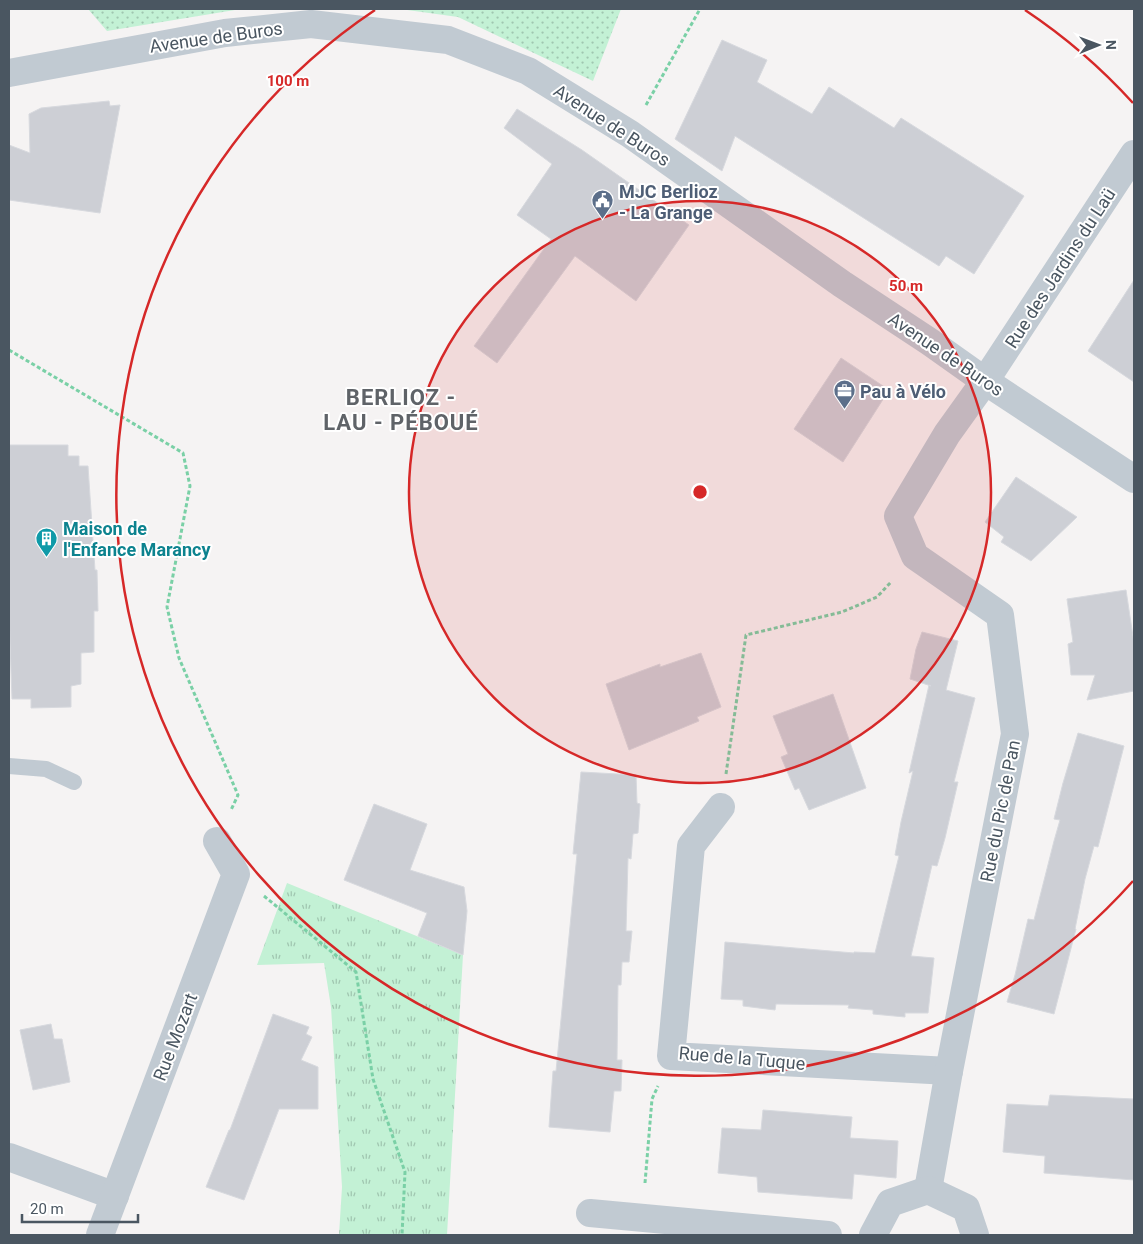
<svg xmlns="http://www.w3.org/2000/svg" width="1143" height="1244" viewBox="0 0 1143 1244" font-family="Roboto,sans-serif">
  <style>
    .grass { fill: url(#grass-tufts) }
    .park { fill: url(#park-dots) }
    .building { fill: #cdcfd5; stroke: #d7d9de }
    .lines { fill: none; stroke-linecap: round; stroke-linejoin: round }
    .path { stroke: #7ad0a6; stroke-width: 3; stroke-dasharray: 4 2.5; stroke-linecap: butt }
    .lane { stroke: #c1cad2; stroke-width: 16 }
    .street { stroke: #c1cad2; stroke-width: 28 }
    .ring { fill: none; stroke: #d62828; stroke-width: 2.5 }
    .labels { text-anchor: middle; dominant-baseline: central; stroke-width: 4; stroke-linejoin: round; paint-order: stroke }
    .street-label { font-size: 18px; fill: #4a5661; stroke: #fff }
    .service-label { font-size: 18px; font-weight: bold; fill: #4e5e75; stroke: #fff; text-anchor: start }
    .culture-label { font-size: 18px; font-weight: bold; fill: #0d838f; stroke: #fff; text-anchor: start }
    .district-label { font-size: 22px; font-weight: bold; letter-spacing: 1px; fill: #5f6368; stroke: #fff }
    .centre { fill: #d62828; stroke: #fff; stroke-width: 2.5 }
    .ring-label { font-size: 15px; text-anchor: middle; font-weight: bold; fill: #d62828; stroke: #fff; stroke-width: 4; stroke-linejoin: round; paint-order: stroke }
  </style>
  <defs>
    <pattern id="grass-tufts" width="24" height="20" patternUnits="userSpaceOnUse" patternTransform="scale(1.25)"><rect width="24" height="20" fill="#c3f1d5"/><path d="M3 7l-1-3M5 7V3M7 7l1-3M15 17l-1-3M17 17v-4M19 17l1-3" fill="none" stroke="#a0c6b0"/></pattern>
    <pattern id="park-dots" width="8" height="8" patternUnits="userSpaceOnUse" patternTransform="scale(1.25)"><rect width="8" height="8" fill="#c3f1d5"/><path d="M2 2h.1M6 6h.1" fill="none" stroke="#a0c6b0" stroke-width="1.8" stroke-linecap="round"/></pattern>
  </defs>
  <rect width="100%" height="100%" fill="#f5f3f3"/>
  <!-- grass -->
  <polygon class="grass" points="287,883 463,955 447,1235 339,1235 342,1187 331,1007 324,963 257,965"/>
  <!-- park -->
  <g class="park">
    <polygon points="88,9 241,9 107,31"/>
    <polygon points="400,9 621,9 593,81 458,17"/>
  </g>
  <!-- building -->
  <g class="building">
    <polygon points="722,40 767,60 757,82 812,114 829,87 894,128 901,118 1024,196 974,274 946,256 939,266 735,136 722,171 675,139"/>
    <polygon points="109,101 110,106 120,105 100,213 9,200 9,145 30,153 29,114 41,108"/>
    <polygon points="517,109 582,150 689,225 636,301 575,256 497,363 474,346 551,239 517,215 552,164 504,128"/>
    <polygon points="1134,280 1134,382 1088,351"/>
    <polygon points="841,358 889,390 843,462 794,429"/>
    <polygon points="9,445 68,445 68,456 79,456 79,466 88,466 95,570 97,570 98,611 94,611 94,652 81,653 81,684 71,686 71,707 31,708 31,699 12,699 9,614"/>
    <polygon points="1016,477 1077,517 1031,561 1001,542 1004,537 985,522"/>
    <polygon points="1126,590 1134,643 1134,691 1087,700 1095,675 1071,675 1068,644 1073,642 1067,599"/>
    <polygon points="922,632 958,641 946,690 975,698 954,782 958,782 945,838 937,866 932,865 911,956 934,958 928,1013 905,1013 905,1017 873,1014 873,1010 848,1008 849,1005 776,1004 775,1010 743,1006 743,1000 721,999 725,942 854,953 854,952 875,953 899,856 895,855 901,822 913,771 909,773 929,685 931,686 910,679 916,649"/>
    <polygon points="701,653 721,707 697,717 699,721 629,750 606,684 660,664 660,667"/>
    <polygon points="833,694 866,788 809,810 799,788 795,790 781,757 788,754 773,716"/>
    <polygon points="1078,733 1124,746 1098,847 1094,846 1085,879 1075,929 1076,929 1054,1014 1007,1002 1015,975 1028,919 1034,920 1054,841 1060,820 1054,819 1063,783"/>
    <polygon points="581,772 636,775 637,803 640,804 638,833 633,834 631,859 628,858 626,931 632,931 629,962 622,962 621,985 618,985 617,1060 622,1060 621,1091 614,1091 610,1132 549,1127 553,1071 556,1071 577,854 573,854"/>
    <polygon points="374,804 427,824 410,870 464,887 467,911 463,955 418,936 427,913 344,880"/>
    <polygon points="273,1014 309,1027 306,1034 312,1037 301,1060 318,1067 318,1109 279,1109 244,1200 206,1187 229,1130 230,1130"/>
    <polygon points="51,1024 54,1039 62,1039 70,1082 33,1090 20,1030"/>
    <polygon points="1050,1095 1134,1099 1134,1180 1044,1173 1045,1156 1003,1152 1007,1104 1048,1106"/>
    <polygon points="763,1110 852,1117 850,1138 898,1141 896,1178 854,1174 852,1199 758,1192 757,1177 718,1173 722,1128 761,1130"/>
  </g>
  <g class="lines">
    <!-- path -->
    <g class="path">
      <polyline points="646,105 700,9"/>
      <polyline points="9,350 183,453 190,486 167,607 179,658 238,795 231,810"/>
      <polyline points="726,774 746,635 842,612 877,597 891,582"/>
      <polyline points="264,896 356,972 373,1079 405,1172 402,1235"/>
      <polyline points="645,1183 652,1099 658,1086"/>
    </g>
    <!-- lane -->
    <polyline class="lane" points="9,766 46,769 74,782"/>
    <!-- street -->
    <g class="street">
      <polyline points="9,73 225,33 311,24 448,40 528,71 630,134 842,284 930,342 985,381 1134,479"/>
      <polyline points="721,807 691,846 671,1056 949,1071"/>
      <polyline points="9,1157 115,1196"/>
      <polyline points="928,1190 949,1071 1015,734 1000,615 915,556 898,516 947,434 985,381 1134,154"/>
      <polyline points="590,1213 828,1235"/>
      <polyline points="100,1235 236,874 217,841"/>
      <polyline points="873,1235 890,1203 928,1190 966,1208 975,1235"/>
    </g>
  </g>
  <!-- distance rings -->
  <circle cx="700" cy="492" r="291" fill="#d62828" fill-opacity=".12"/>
  <g class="ring">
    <circle cx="700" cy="492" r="291"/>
    <path d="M1133 881A582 582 0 1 1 375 10M1025 10A582 582 0 0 1 1133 103"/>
  </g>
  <!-- icons -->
  <defs>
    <symbol id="civic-pin" viewBox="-11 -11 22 30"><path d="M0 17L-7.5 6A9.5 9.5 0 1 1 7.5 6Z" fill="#5c6f8a" stroke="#fff"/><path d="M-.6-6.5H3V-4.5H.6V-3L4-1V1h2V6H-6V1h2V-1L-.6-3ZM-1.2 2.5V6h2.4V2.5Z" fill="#fff"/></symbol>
    <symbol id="office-pin" viewBox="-11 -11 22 30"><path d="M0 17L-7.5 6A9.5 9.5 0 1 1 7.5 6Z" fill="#5c6f8a" stroke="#fff"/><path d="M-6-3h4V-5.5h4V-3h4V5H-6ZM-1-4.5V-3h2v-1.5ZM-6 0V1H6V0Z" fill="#fff"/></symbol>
    <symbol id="building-pin" viewBox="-11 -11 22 30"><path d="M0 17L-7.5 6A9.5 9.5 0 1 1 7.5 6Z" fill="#0f9aa8" stroke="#fff"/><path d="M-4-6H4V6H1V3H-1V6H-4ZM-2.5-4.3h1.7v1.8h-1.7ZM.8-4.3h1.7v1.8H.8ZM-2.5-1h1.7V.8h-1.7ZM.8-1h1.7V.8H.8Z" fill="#fff"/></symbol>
  </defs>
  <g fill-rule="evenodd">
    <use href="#civic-pin" x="590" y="188" width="25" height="34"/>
    <use href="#office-pin" x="832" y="378" width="25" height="34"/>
    <use href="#building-pin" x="34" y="526" width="25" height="34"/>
  </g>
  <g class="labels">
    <!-- street labels -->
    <g class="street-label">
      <text transform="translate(216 37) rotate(-8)">Avenue de Buros</text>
      <text transform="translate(612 125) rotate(33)">Avenue de Buros</text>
      <text transform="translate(1060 268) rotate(-57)">Rue des Jardins du Laü</text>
      <text transform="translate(946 354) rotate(34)">Avenue de Buros</text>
      <text transform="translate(1000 811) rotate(-79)">Rue du Pic de Pan</text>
      <text transform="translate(175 1037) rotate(-69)">Rue Mozart</text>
      <text transform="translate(742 1058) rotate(5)">Rue de la Tuque</text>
    </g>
    <!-- service labels -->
    <g class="service-label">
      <text x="619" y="191">MJC Berlioz<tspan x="619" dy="21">- La Grange</tspan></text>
      <text x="860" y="391">Pau à Vélo</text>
    </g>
    <!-- culture labels -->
    <g class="culture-label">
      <text x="63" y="528">Maison de<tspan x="63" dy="21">l'Enfance Marancy</tspan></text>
    </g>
    <!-- district labels -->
    <g class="district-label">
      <text x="401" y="397">BERLIOZ -<tspan x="401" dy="25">LAU - PÉBOUÉ</tspan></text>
    </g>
  </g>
  <circle cx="700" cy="492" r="8" class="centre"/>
  <g class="ring-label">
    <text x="288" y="86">100 m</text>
    <text x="906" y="291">50 m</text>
  </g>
  <!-- border -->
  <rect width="1143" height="1244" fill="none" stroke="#4a5661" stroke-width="20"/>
  <!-- north arrow -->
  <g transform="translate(1098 45) rotate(89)" stroke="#ffffff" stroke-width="4" paint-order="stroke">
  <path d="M0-4L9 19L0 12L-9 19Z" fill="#4a5661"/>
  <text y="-8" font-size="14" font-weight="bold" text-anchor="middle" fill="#4a5661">N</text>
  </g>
  <!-- scale -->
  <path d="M22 1214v8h116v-8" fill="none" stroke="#4a5661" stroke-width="2.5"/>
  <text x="30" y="1214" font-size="15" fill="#4a5661" stroke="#ffffff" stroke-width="4" paint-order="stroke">20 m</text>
</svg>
